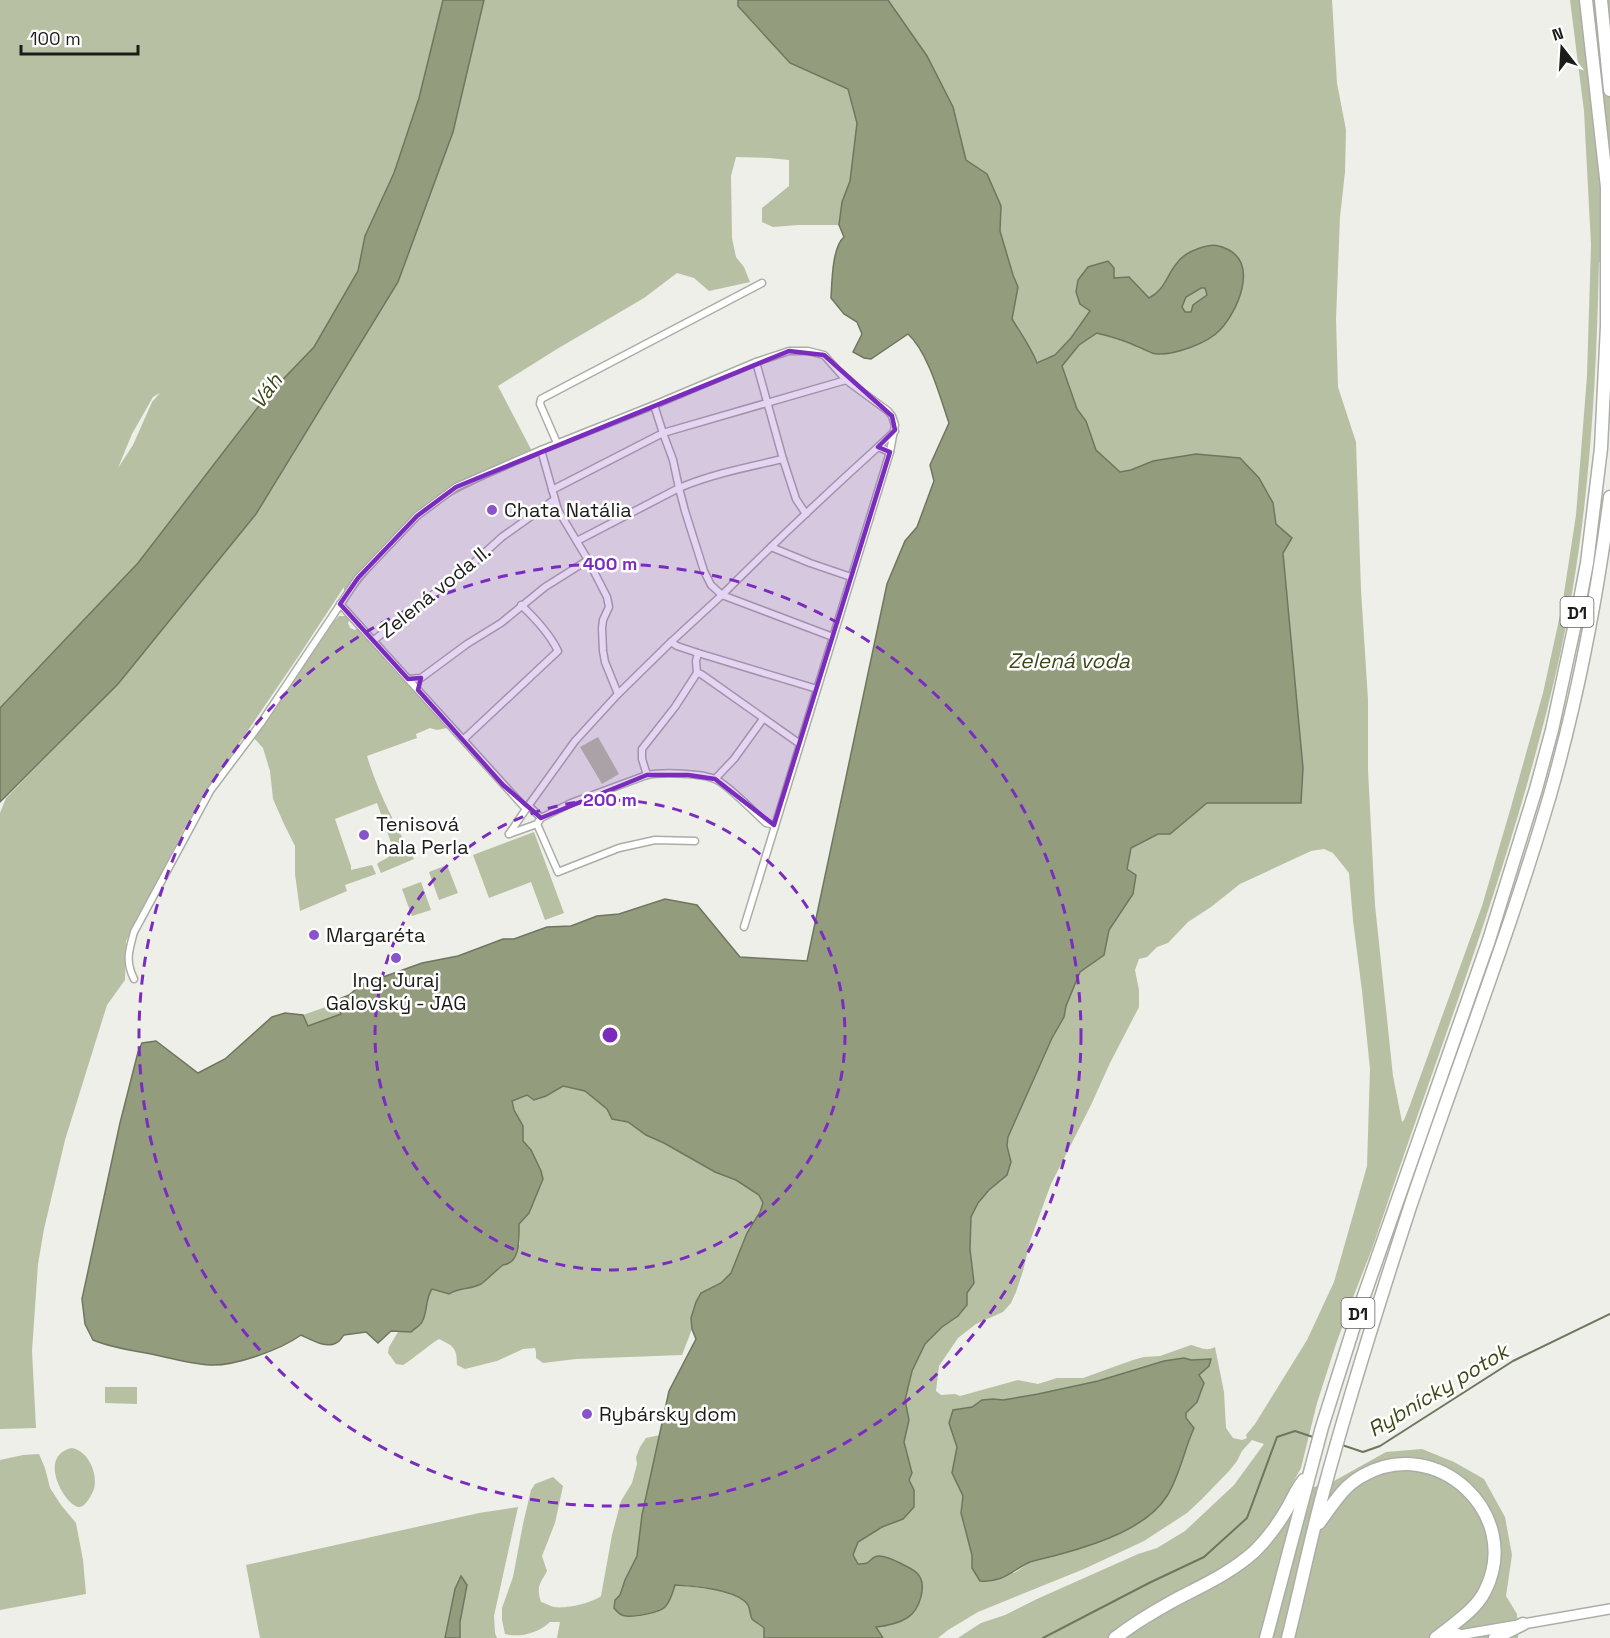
<svg xmlns="http://www.w3.org/2000/svg" width="1610" height="1638" viewBox="0 0 1610 1638" font-family="'Space Grotesk',sans-serif">
  <style>
    .green { fill: #b7c0a3; fill-rule: evenodd }
    .water { fill: #939c7c; stroke: #6f765f; stroke-width: 1.5; fill-rule: evenodd }
    .lines { fill: none; stroke-linecap: round; stroke-linejoin: round }
    .stream { stroke: #6f765f; stroke-width: 2 }
    .minor-casing { stroke: #abada7; stroke-width: 9 }
    .secondary-casing { stroke: #abada7; stroke-width: 12 }
    .motorway-casing { stroke: #abada7; stroke-width: 15 }
    .minor { stroke: #fff; stroke-width: 6 }
    .secondary { stroke: #fff; stroke-width: 9 }
    .motorway { stroke: #fff; stroke-width: 12 }
    .marked { fill: #7b2cbf; fill-opacity: 0.2; stroke: #7b2cbf; stroke-width: 4.5; stroke-linejoin: round }
    .ring { fill: none; stroke: #7b2cbf; stroke-width: 3; stroke-dasharray: 10 8 }
    .poi-dot { fill: #8854cc; stroke: #fff; stroke-width: 2 }
    .labels { text-anchor: middle; dominant-baseline: central; stroke-width: 5; stroke-linejoin: round; paint-order: stroke }
    .shield { fill: #fff; stroke: #60615f; stroke-width: 1.5 }
    .shield-label { font-size: 18px; font-weight: bold; fill: #1c1d1a }
    .poi-label { font-size: 20px; fill: #1c1d1a; stroke: #fff; text-anchor: start }
    .street-label { font-size: 20px; fill: #1c1d1a; stroke: #fff }
    .water-label { font-size: 21px; font-style: italic; fill: #3d4814; stroke: #fff }
    .centre { fill: #7b2cbf; stroke: #fff; stroke-width: 3 }
    .ring-label { font-size: 18px; text-anchor: middle; font-weight: bold; fill: #7b2cbf; stroke: #fff; stroke-width: 5; stroke-linejoin: round; paint-order: stroke }
  </style>
  <rect width="100%" height="100%" fill="#edefe8"/>
  <!-- green -->
  <g class="green">
    <path d="M0 0H443L419 98 394 173 365 236 358 271 314 347 265 398 138 563 0 708ZM160 393 152 402 133 445 118 468 132 434 153 397Z"/>
    <polygon points="484,0 738,0 738,6 790,63 848,89 857,123 850,181 842,202 839,225 798,225 773,227 762,222 762,208 789,186 789,160 769,158 736,157 731,176 732,238 736,257 744,267 750,282 709,291 694,278 677,273 644,298 557,349 498,386 535,457 496,473 434,505 388,550 344,603 344,587 298,657 221,770 184,829 126,941 125,980 107,1005 65,1140 44,1229 38,1264 32,1351 36,1428 0,1429 0,813 6,798 118,684 256,514 398,282 453,132"/>
    <path d="M888 0H1332L1337 83 1346 130 1345 172 1340 217 1336 319 1338 387 1356 442 1361 590 1368 700V770L1375 905 1393 1076 1402 1122 1404 1120 1410 1105 1482 906 1511 807 1543 693 1562 606 1576 515 1587 376 1591 245 1584 111 1570 0H1610V262H1599C1596 397 1588 532 1558 664 1513 863 1436 1055 1372 1249L1352 1300 1336 1344 1317 1403 1301 1468 1290 1488 1291 1494 1334 1481 1386 1452 1422 1449 1454 1462 1484 1479 1505 1517 1512 1555 1506 1596 1517 1614 1518 1638H958L981 1623 1005 1615 1037 1599 1138 1554 1157 1548 1185 1531 1234 1485 1264 1444 1252 1440 1242 1451 1237 1461 1230 1470 1202 1499 1187 1513 1144 1541 1084 1569 978 1612 948 1630 938 1638H883L875 1626H883L907 1619 914 1611 920 1598 922 1587 917 1573 897 1561 882 1556H875L867 1563 857 1564 853 1555 858 1542 882 1527 903 1519 909 1480 912 1472 904 1442 909 1420 905 1400 912 1371 925 1344 942 1327 958 1316 967 1306V1293L974 1282 970 1249 971 1217 978 1203 989 1190 1007 1175 1011 1162 1007 1146 1008 1137 1052 1038 1064 1017 1066 1006 1080 972 1104 955 1109 930 1133 894 1127 870 1131 848 1158 834H1170L1207 803H1301L1303 768 1283 552 1292 538 1276 524 1273 503 1259 478 1153 461 1131 470 1120 472 1096 450 1086 421 1077 409 1062 366 1079 345 1097 333 1136 345 1156 354 1238 304 1177 263 1157 294 1148 298 1129 277 1090 311 1071 338 1055 355 1037 363C1031 347 1021 334 1012 319L1018 287 1013 275 1000 231 1001 206 987 174 966 160 953 107ZM1324 849 1333 853 1349 873 1353 920 1362 991 1370 1069 1367 1166 1334 1282 1307 1340 1255 1424 1246 1435 1247 1438 1242 1440 1233 1438 1226 1428 1224 1392 1215 1347C1206 1352 1200 1347 1191 1345L1160 1356 1144 1357 1133 1360 1083 1378H1057L1038 1384 1018 1380 960 1396 955 1394 941 1395 936 1391 939 1366 958 1338 976 1324 1003 1312 1011 1303 1016 1292 1023 1271 1030 1241 1051 1184 1091 1105 1110 1063 1139 1007V990L1135 970 1139 959 1147 957 1157 947 1168 943 1188 922 1211 907 1240 884 1311 851ZM1184 1358 1191 1360 1211 1359 1209 1366 1199 1375 1197 1402 1186 1413V1418L1194 1428 1186 1447 1180 1469 1151 1515 1119 1534 1063 1554 1029 1563 1014 1573 972 1568V1555L961 1513 963 1496 952 1473 957 1447 953 1410 972 1407 982 1400 993 1399 1003 1400 1038 1394 1098 1381 1164 1361Z"/>
    <polygon points="1205,287 1207,295 1193,305 1191,312 1185,312 1182,307 1186,297 1201,288"/>
    <path d="M339 616H347L349 620 348 623 350 628 355 630 358 628C370 641 380 655 392 668 411 688 431 705 447 728L437 730 430 728 416 734 417 738 367 756C378 793 396 826 414 859L381 873 377 864C383 859 391 858 394 851L377 803 335 819 351 866V870L372 865 376 874 345 885 347 891 300 911 295 874V846L284 824 273 799 270 771 263 748 253 737C284 699 305 651 339 616Z"/>
    <polygon points="598,737 619,774 602,784 580,747"/>
    <polygon points="534,832 564,913 545,920 531,882 489,898 473,855"/>
    <polygon points="447,865 458,893 439,900 429,872"/>
    <polygon points="421,882 431,910 412,916 402,889"/>
    <polygon points="337,1003 341,1014 308,1027 303,1015"/>
    <path d="M563 1086 585 1091 622 1122H628L646 1135 664 1143 715 1172 736 1180 759 1195 763 1203 760 1212 747 1233 731 1273 721 1283 701 1293 691 1318 692 1329 682 1355 576 1359 543 1363 536 1358V1352L535 1348 523 1349 497 1361 465 1369 457 1365C457 1347 453 1346 439 1339 426 1347 416 1357 403 1365L396 1364 388 1353 389 1347 398 1332H411L427 1306V1295L433 1289 449 1294 456 1290 468 1289 481 1284 503 1265 520 1244 519 1224 529 1213 541 1171 531 1150 523 1141V1126L514 1110 512 1101 527 1095 546 1096Z"/>
    <polygon points="105,1387 137,1387 137,1404 105,1403"/>
    <path d="M660 1435 642 1515 637 1556 625 1580 620 1595 615 1600 673 1593 675 1585 726 1591 740 1598 748 1604 752 1619 764 1628V1638H557L560 1622H550C538 1633 521 1638 505 1634L502 1620V1608L513 1577 523 1524 531 1490 535 1484 553 1477 563 1486 555 1523 542 1556 547 1571C540 1584 536 1586 541 1602 545 1603 550 1606 554 1607 566 1609 592 1603 601 1596L612 1535 621 1501 632 1483 637 1464 636 1457 640 1447 646 1438Z"/>
    <path d="M72 1448C88 1451 98 1473 94 1489 92 1494 86 1506 80 1507 67 1509 35 1456 72 1448Z"/>
    <polygon points="39,1454 45,1468 50,1488 61,1505 76,1523 83,1560 86,1594 0,1610 0,1460 23,1455"/>
    <polygon points="518,1507 494,1616 495,1633 497,1638 260,1638 246,1565 479,1513"/>
  </g>
  <!-- water -->
  <g class="water">
    <polygon points="443,0 484,0 453,132 398,282 256,514 118,684 0,802 0,708 138,563 265,398 314,347 358,271 365,236 394,173 419,98"/>
    <path d="M738 0H888L927 56 953 107 966 160 987 174 1001 206 1000 231 1013 275 1018 287 1012 319C1021 334 1031 347 1037 363L1055 355 1071 338 1090 311 1080 304 1076 292 1078 280 1088 267 1108 261 1114 268V278L1129 277 1149 298C1165 290 1166 276 1177 263 1183 254 1193 250 1203 247 1213 244 1220 245 1229 250 1258 266 1237 312 1220 330 1208 343 1175 355 1157 354 1151 354 1143 348 1136 346 1124 340 1111 337 1097 333L1079 345 1062 366 1077 409 1086 421 1096 450 1120 472 1131 470 1153 461 1196 454 1240 458 1259 478 1273 503 1276 524 1292 538 1283 553 1303 768 1301 803H1207L1170 834H1158L1131 848 1127 869 1136 875 1133 894 1109 930 1104 955 1080 972 1066 1006 1064 1017 1052 1038 1008 1137 1007 1146 1011 1162 1007 1175 989 1190 978 1203 971 1217 970 1249 974 1283 967 1293V1305L958 1316 942 1327 925 1344 912 1371 905 1400 909 1420 904 1442 912 1473 909 1480 914 1490V1507L903 1519 882 1527 858 1542 853 1555 858 1564C861 1564 864 1564 867 1563 872 1560 872 1556 879 1556 886 1556 894 1560 900 1563 905 1566 913 1569 917 1573 928 1584 920 1610 907 1618 899 1623 885 1626 876 1627L883 1638H764V1628C761 1625 755 1622 752 1619 750 1615 750 1609 748 1605 738 1589 692 1586 675 1585 673 1592 670 1602 665 1607 659 1613 634 1617 626 1616 621 1616 617 1612 614 1608L615 1600 620 1595 625 1580 637 1556 642 1515 669 1391 696 1339 692 1329 691 1318 696 1302 701 1293 721 1283 731 1273 747 1233 760 1212 763 1203 759 1195 736 1180 715 1172 664 1143 646 1135 628 1122 612 1119 607 1109 585 1091 563 1086 546 1096 534 1100 527 1095 512 1101 514 1110 523 1126V1141L531 1150 541 1171 543 1179 529 1213 519 1224C519 1238 521 1263 503 1265 495 1271 488 1279 481 1284 470 1290 459 1287 449 1294L432 1289C425 1299 428 1311 422 1322 420 1326 414 1329 411 1332L391 1331 378 1343 366 1332 344 1335C341 1338 340 1342 336 1343 326 1349 310 1339 301 1335 280 1350 235 1366 210 1365 189 1364 167 1357 146 1353 128 1350 110 1347 93 1340L85 1324 82 1299 120 1123 138 1052 142 1043 156 1041 198 1073 225 1059 272 1017 285 1013 303 1015 308 1026 341 1014 337 1003 339 999 349 995 361 985 422 963 458 956 503 939H514L547 927 571 926 597 916 619 914 665 899 697 905 740 957 807 961 887 584 905 541 917 527 934 481 930 465 949 423C940 397 928 352 908 334L871 359 864 358 853 352 862 334 857 322 844 314 831 298C832 282 832 247 844 237L839 225 842 202 850 181 857 123 848 89 790 63 738 6ZM1201 288H1205L1207 295 1193 305 1191 312H1185L1182 307 1186 297Z"/>
    <path d="M1184 1358 1191 1360 1211 1359 1209 1366 1199 1375 1204 1383 1197 1402 1186 1413V1418L1194 1428C1184 1450 1180 1475 1167 1496 1147 1528 1097 1544 1061 1554 1051 1557 1040 1559 1030 1562 1012 1570 1003 1583 980 1581L972 1568V1555L961 1513 963 1496 952 1473 957 1447 949 1423 953 1410 972 1407 982 1400 993 1399 1003 1400 1038 1394 1098 1381 1164 1361Z"/>
    <polygon points="461,1576 467,1585 460,1622 460,1638 445,1638 455,1589"/>
  </g>
  <g class="lines">
    <!-- stream -->
    <g class="stream">
      <polyline points="1342,1445 1363,1452 1380,1446 1513,1361 1610,1314"/>
      <polyline points="1043,1638 1149,1583 1204,1557 1247,1518 1277,1437 1295,1431 1316,1438"/>
    </g>
    <defs>
      <g id="minor">
        <polyline points="756,362 783,459"/>
        <polyline points="654,405 663,433 846,380"/>
        <polyline points="557,443 540,404 541,399 762,283"/>
        <polyline points="878,447 895,431"/>
        <polyline points="541,450 558,510 588,560 607,597 609,607 603,620 602,628 603,651 605,662 618,694"/>
        <polyline points="552,490 663,433 673,460 679,488 577,541"/>
        <path d="M806 514 796 499 783 459C748 467 712 474 679 488L685 511 704 571 711 585 722 595C773 544 825 495 878 447L890 452"/>
        <polyline points="771,547 810,563 851,577"/>
        <polyline points="340,604 526,809 509,834"/>
        <polyline points="374,640 470,566 502,537 554,500"/>
        <polyline points="671,642 677,646 698,653 817,689"/>
        <polyline points="698,653 696,661 697,673 701,674 800,744"/>
        <polyline points="408,679 421,678 467,644 501,623 545,587 588,560"/>
        <path d="M464 739 558 651C549 633 536 619 521 605"/>
        <polyline points="647,775 642,759 642,749 675,707 697,673"/>
        <polyline points="715,779 734,759 763,719"/>
        <polyline points="529,806 541,818"/>
        <polyline points="526,809 575,741 618,694 671,642 722,595 833,637"/>
        <polyline points="537,824 558,872 619,848 655,840 695,841"/>
        <path d="M509 834 537 824 541 818 571 803 647 775C663 772 703 773 717 780 730 787 754 812 766 823L774 825"/>
        <path d="M134 979C125 961 129 950 134 932L210 791 261 723 358 578 417 516 456 487 541 450 654 405 756 362 789 351H808L824 355 846 380 888 411 892 416 895 425 890 452 744 927"/>
      </g>
      <polyline id="secondary" points="1442,1638 1610,1609"/>
      <g id="motorway">
        <polyline points="1601,0 1610,90"/>
        <path d="M1319 1523C1332 1506 1342 1487 1362 1476 1436 1433 1524 1514 1485 1591 1475 1611 1453 1624 1436 1638"/>
        <path d="M1115 1638C1133 1624 1153 1612 1173 1601 1201 1586 1231 1573 1255 1551 1268 1538 1279 1523 1288 1507 1293 1498 1297 1488 1304 1480"/>
        <polyline points="1266,1638 1322,1427 1359,1310 1489,940 1536,789 1552,730 1579,605 1587,563 1601,448 1607,326 1607,187 1586,0"/>
        <path d="M1288 1638C1300 1590 1310 1541 1323 1493 1349 1397 1379 1302 1410 1207 1456 1070 1509 935 1550 795 1578 697 1597 597 1610 497"/>
        <polyline points="1455,1638 1458,1635"/>
        <polyline points="1495,1638 1523,1624"/>
      </g>
    </defs>
    <!-- minor casing -->
    <use href="#minor" class="minor-casing"/>
    <!-- secondary casing -->
    <use href="#secondary" class="secondary-casing"/>
    <!-- motorway casing -->
    <use href="#motorway" class="motorway-casing"/>
    <!-- minor -->
    <use href="#minor" class="minor"/>
    <!-- secondary -->
    <use href="#secondary" class="secondary"/>
    <!-- motorway -->
    <use href="#motorway" class="motorway"/>
  </g>
  <!-- marked area -->
  <path class="marked" d="M789 351 824 355 892 416 895 430 878 447 890 452 774 825 715 779 688 775H647L541 818 503 785 418 690 421 678 408 679 340 604 358 578 417 516 456 487Z"/>
  <!-- distance rings -->
  <g class="ring">
    <circle cx="610" cy="1035" r="235"/>
    <circle cx="610" cy="1035" r="471"/>
  </g>
  <!-- markers -->
  <g class="poi-dot">
    <circle cx="492" cy="510" r="6"/>
    <circle cx="364" cy="835" r="6"/>
    <circle cx="314" cy="935" r="6"/>
    <circle cx="396" cy="958" r="6"/>
    <circle cx="587" cy="1414" r="6"/>
  </g>
  <g class="labels">
    <!-- shield labels -->
    <g class="shield">
      <rect x="1560.5" y="597" width="33" height="30" rx="4.5"/>
      <rect x="1341.5" y="1298" width="33" height="30" rx="4.5"/>
    </g>
    <g class="shield-label">
      <text x="1577" y="612">D1</text>
      <text x="1358" y="1313">D1</text>
    </g>
    <!-- poi labels -->
    <g class="poi-label">
      <text x="504" y="510">Chata Natália</text>
      <text x="376" y="824">Tenisová<tspan x="376" dy="23">hala Perla</tspan></text>
      <text x="326" y="935">Margaréta</text>
      <text x="396" y="980" text-anchor="middle">Ing. Juraj<tspan x="396" dy="23">Galovský - JAG</tspan></text>
      <text x="599" y="1414">Rybársky dom</text>
    </g>
    <!-- street labels -->
    <g class="street-label">
      <text transform="translate(435 591) rotate(-39)">Zelená voda II.</text>
    </g>
    <!-- water labels -->
    <g class="water-label">
      <text transform="translate(266 391) rotate(-54)">Váh</text>
      <text x="1069" y="660">Zelená voda</text>
      <text transform="translate(1438 1390) rotate(-31)">Rybnícky potok</text>
    </g>
  </g>
  <circle cx="610" cy="1035" r="9" class="centre"/>
  <g class="ring-label">
    <text x="610" y="570">400 m</text>
    <text x="610" y="806">200 m</text>
  </g>
  <!-- north arrow -->
  <g transform="translate(1562 48) rotate(343)" stroke="#ffffff" stroke-width="4.5" paint-order="stroke">
  <path d="M0-4.5L10 22L0 15L-10 22Z" fill="#1c1d1a"/>
  <text y="-9" font-size="16" font-weight="bold" text-anchor="middle" fill="#1c1d1a">N</text>
  </g>
  <!-- scale -->
  <path d="M21 45v9h117v-9" fill="none" stroke="#1c1d1a" stroke-width="3"/>
  <text x="30" y="45" font-size="18" fill="#1c1d1a" stroke="#ffffff" stroke-width="4.5" paint-order="stroke">100 m</text>
</svg>
